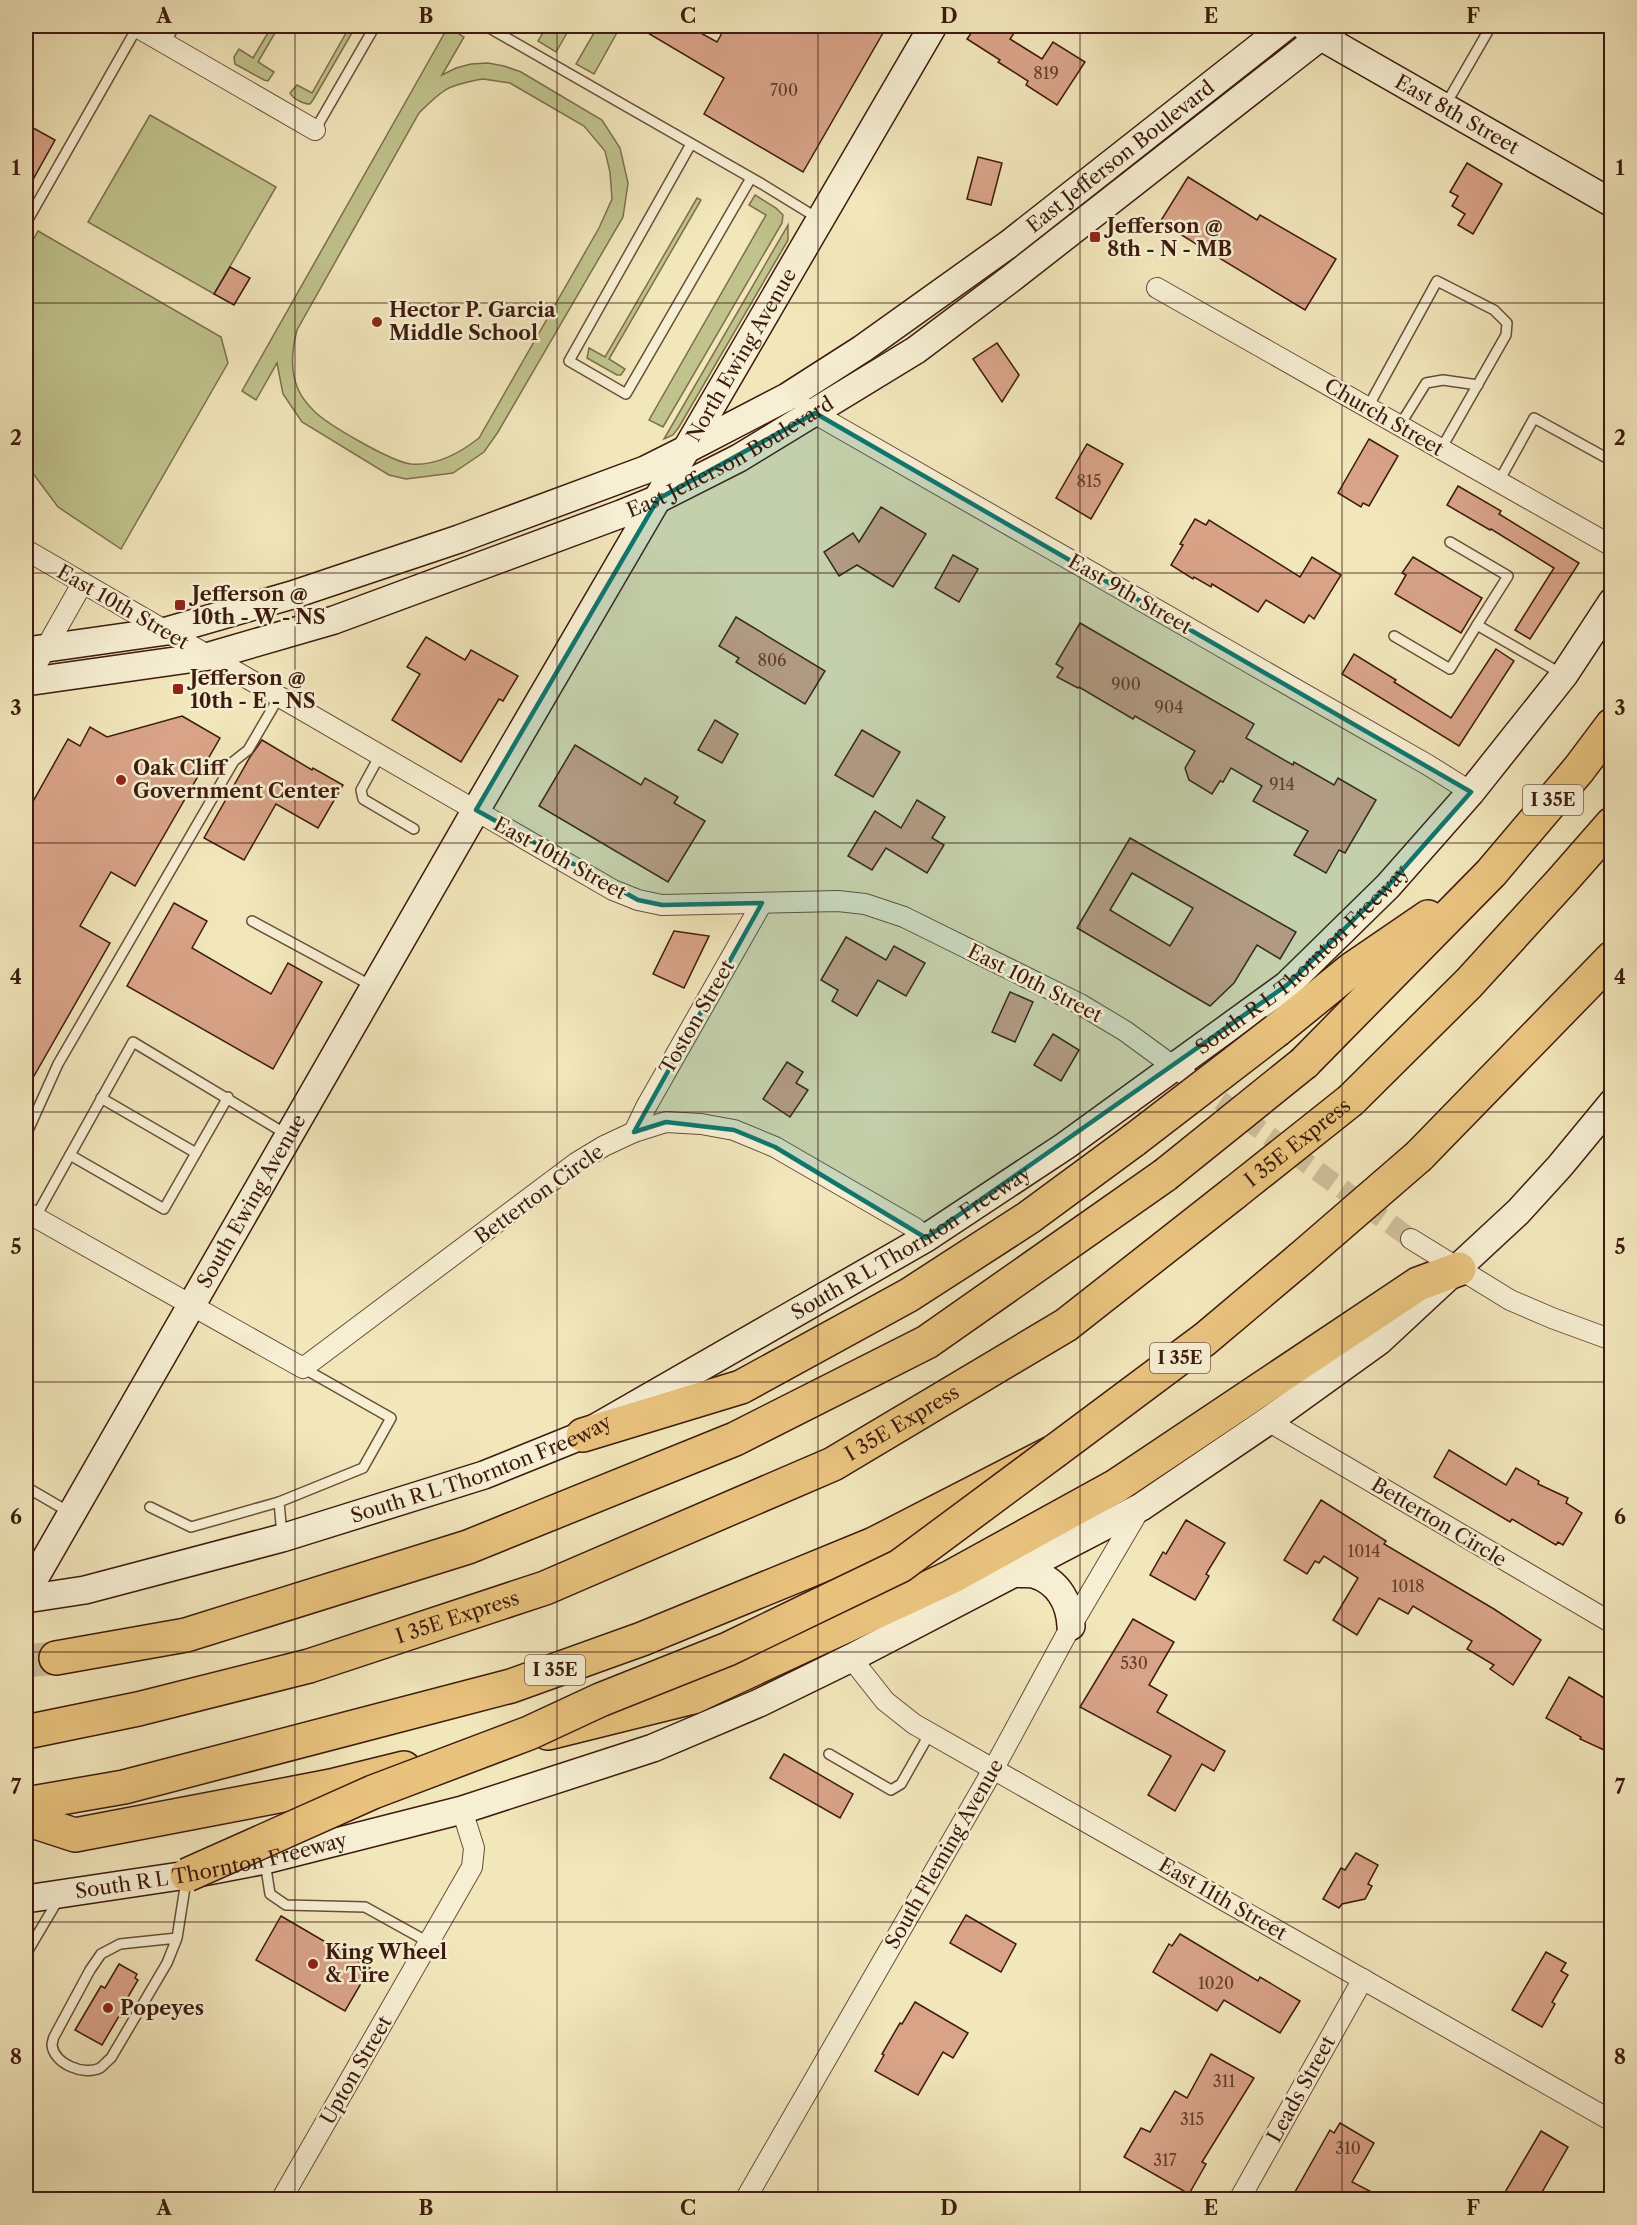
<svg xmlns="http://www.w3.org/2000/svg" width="1637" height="2225" viewBox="0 0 1637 2225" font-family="'Libre Caslon Text',serif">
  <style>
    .green { fill: #c0c38c; stroke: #7e6f4d; stroke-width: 1.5; fill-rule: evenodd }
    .building { fill: #d9a388; stroke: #3d1b0e; stroke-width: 1.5; fill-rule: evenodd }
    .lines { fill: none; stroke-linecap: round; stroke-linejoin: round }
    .street-tunnel { stroke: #cebd98; stroke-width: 20; stroke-dasharray: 20 10; stroke-linecap: butt }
    .highway-tunnel { stroke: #cebd98; stroke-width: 33; stroke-dasharray: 33 16; stroke-linecap: butt }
    .lane-casing { stroke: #6a4e39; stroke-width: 12 }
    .street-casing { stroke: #6a4e39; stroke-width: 22 }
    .secondary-casing { stroke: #3d1b0e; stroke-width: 30 }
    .highway-casing { stroke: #3d1b0e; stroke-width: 36 }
    .lane { stroke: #f7efd3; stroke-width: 9 }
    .street { stroke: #f7efd3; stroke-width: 20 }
    .secondary { stroke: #f7efd3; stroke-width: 27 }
    .highway { stroke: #e9c37e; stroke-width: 33 }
    .highway-bridge-casing { stroke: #3d1b0e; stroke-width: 36; stroke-linecap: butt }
    .highway-bridge { stroke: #e9c37e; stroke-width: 33 }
    .marked { fill: #0f766e; fill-opacity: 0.2; stroke: #0f766e; stroke-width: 4.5; stroke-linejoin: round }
    .grid { fill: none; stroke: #3d1b0e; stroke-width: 1.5; stroke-opacity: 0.55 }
    .poi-dot { fill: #8f2418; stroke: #f7efd3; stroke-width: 2 }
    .labels { text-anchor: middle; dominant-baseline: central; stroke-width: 5; stroke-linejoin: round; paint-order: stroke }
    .number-label { font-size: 16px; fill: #643d2c }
    .shield { fill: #f7efd3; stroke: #755b49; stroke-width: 1.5 }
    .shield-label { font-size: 18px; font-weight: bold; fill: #3d1b0e }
    .street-label { font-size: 20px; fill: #3d1b0e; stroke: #f7efd3 }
    .poi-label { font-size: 20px; font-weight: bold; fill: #3d1b0e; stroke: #f7efd3; text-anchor: start }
    .neatline { fill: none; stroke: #3d1b0e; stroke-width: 2 }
    .grid-label { font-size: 20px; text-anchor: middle; font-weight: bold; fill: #3d1b0e }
  </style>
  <rect width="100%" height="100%" fill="#f2e6bb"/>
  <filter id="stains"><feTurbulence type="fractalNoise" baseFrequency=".00333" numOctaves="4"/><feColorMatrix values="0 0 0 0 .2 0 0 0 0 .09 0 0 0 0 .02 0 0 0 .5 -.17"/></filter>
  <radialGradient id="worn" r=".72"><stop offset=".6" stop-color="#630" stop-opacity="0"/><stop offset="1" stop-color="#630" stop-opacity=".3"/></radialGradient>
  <!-- green -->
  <g class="green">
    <polygon points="272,26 279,26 258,62 274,72 268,81 264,80 235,64 234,57 239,49 253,58"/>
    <path d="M350 26H356L313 100 310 104C304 104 293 99 290 93L297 85 312 93Z"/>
    <polygon points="547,26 571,26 556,52 538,41"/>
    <polygon points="598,26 613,26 619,29 594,74 576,64"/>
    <path d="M448 27 464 37 442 75 456 68 471 64 488 63 504 66 521 72 602 120 620 148 628 183 623 217 498 432 484 452 453 473 406 479 389 475 302 422 283 394 277 363 256 400 242 391ZM483 79 510 83 584 126 605 151 610 172 612 199 599 228 479 438C460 453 437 466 411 464 392 462 328 425 314 411 309 406 301 396 298 389 290 371 292 349 297 330L419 113C444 88 448 85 483 79Z"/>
    <polygon points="150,115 276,187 214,294 88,222"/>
    <polygon points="755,195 776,208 783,215 782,223 663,427 649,420 766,215 749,205"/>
    <polygon points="697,198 701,200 609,359 625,369 621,375 617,375 587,358 589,348 605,357"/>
    <polygon points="788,225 788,240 679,427 673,435 664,439"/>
    <polygon points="38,231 221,337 228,363 121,549 58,507 26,464 26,253"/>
  </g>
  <!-- building -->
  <g class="building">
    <polygon points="636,26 688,26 717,42 726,26 887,26 803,172 704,114 724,78"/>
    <polygon points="976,26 1019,26 1010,39 1042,59 1053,42 1085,62 1057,105 1026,85 1028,81 998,62 1000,60 967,39"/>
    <polygon points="26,124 55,140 26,192"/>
    <polygon points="978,157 1002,163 991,205 967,199"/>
    <polygon points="1467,163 1502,184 1473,234 1458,225 1465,214 1452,206 1458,196 1450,192"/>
    <polygon points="1188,177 1257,220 1260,215 1336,259 1305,310 1160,222"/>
    <polygon points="230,267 250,278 234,305 214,294"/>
    <polygon points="997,343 1019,375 1002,402 973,359"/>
    <polygon points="1369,439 1398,456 1369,506 1363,503 1361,507 1338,493"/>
    <polygon points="1087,444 1123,464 1091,519 1056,498"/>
    <polygon points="1458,486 1501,511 1499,514 1579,563 1530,639 1515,630 1554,568 1491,529 1490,530 1447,505"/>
    <polygon points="881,507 926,534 893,587 857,565 839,576 824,552 853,533 859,542"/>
    <polygon points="1195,519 1206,525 1209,520 1300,577 1312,557 1341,575 1314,619 1309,615 1304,623 1266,600 1258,612 1212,584 1211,587 1194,577 1193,579 1171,565 1183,545 1180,544"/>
    <polygon points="953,555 978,569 959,602 935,588"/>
    <polygon points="1413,557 1482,598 1461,633 1395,594 1406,575 1402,573"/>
    <polygon points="736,617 825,671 805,704 736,662 739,658 719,646"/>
    <polygon points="1080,623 1254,724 1246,738 1293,765 1294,762 1334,785 1338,778 1376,800 1345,853 1339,850 1326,873 1294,855 1308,831 1253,801 1262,786 1231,768 1223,782 1220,781 1212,794 1189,780 1185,768 1195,751 1135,716 1133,719 1079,687 1078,688 1057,677 1063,668 1056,664"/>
    <polygon points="426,637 465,660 471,650 518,676 503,701 499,699 461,762 392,720 420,674 407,667"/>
    <polygon points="1496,649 1514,661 1459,746 1342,674 1354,654 1396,680 1394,682 1451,718"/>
    <polygon points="182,716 220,738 135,886 111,872 80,926 110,943 26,1090 26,814 68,739 80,746 90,727 107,737"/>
    <polygon points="715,720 738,734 722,763 698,750"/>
    <polygon points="862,730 900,752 873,797 835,775"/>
    <polygon points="262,740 312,770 313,768 343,785 318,828 276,804 244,860 204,838 250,757"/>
    <polygon points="575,745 641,785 645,778 678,797 674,803 705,821 668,882 539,806"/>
    <polygon points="917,800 945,817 932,838 944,845 927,873 886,848 872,870 848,856 875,811 901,828"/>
    <path d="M1130 838 1296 932 1280 959 1257 945 1234 983 1210 1006 1077 928ZM1132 873 1193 908 1170 946 1110 910Z"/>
    <polygon points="174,903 207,921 192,948 271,994 288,963 322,982 273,1069 127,986"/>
    <polygon points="674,931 709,936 684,988 653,974"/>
    <polygon points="846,937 886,960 894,946 925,963 906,996 878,980 857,1016 832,1001 838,990 821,980"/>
    <polygon points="1010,992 1033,1002 1015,1042 992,1032"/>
    <polygon points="1053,1034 1079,1050 1061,1081 1034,1065"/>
    <polygon points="787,1062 803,1072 796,1083 808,1090 790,1117 763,1099"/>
    <polygon points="1449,1450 1506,1485 1516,1468 1539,1481 1538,1484 1568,1498 1566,1503 1582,1513 1563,1545 1558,1542 1556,1545 1512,1519 1510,1522 1434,1477"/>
    <polygon points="1321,1500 1386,1541 1384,1544 1494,1609 1541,1640 1513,1685 1490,1669 1494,1665 1467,1649 1472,1641 1413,1606 1408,1614 1379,1598 1357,1635 1333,1620 1358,1578 1324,1556 1319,1563 1315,1561 1307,1574 1284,1560"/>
    <polygon points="1186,1520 1225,1543 1206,1574 1209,1576 1195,1600 1150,1575 1163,1552 1166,1554"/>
    <polygon points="1133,1619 1174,1642 1149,1685 1167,1695 1157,1712 1225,1751 1214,1771 1202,1764 1175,1811 1148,1795 1171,1756 1080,1707"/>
    <polygon points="1569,1677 1611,1702 1611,1736 1604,1750 1580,1739 1581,1737 1546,1718"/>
    <polygon points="784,1754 853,1794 840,1818 770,1778"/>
    <polygon points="1356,1853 1378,1865 1368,1884 1372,1886 1365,1899 1342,1904 1339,1908 1323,1899 1341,1868 1345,1870"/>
    <polygon points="966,1915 1016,1944 1001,1972 950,1943"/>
    <polygon points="281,1916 370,1968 345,2011 256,1960"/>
    <polygon points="1180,1934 1258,1981 1260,1977 1300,2001 1280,2033 1224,2000 1217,2011 1153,1972 1169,1944 1172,1946"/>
    <polygon points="1546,1952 1566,1963 1561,1971 1568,1975 1552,2002 1555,2004 1542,2027 1512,2010"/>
    <polygon points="119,1964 137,1974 135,1978 138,1980 128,1997 132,1999 121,2017 119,2016 102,2045 75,2030 101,1986 105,1988"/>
    <polygon points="915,2002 968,2033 953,2058 943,2052 918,2095 875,2071 884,2055 882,2054 900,2023 902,2024"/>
    <polygon points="1211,2054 1254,2078 1202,2162 1206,2164 1189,2194 1124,2157 1141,2128 1150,2132 1175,2091 1187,2098"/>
    <polygon points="1340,2123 1374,2143 1352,2182 1385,2199 1291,2199 1330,2130 1334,2133"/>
    <polygon points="1541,2131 1568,2147 1538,2199 1501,2199"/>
  </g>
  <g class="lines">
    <!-- street-tunnel -->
    <polyline class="street-tunnel" points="1196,1083 1411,1239"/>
    <!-- highway-tunnel -->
    <polyline class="highway-tunnel" points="26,1661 56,1658"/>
    <defs>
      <g id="lane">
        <polyline points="486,26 762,184 819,219"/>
        <polyline points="164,43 175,26"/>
        <polyline points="1446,104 1491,26"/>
        <polyline points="315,130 375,26"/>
        <polyline points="691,144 569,361 626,394 751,178"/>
        <polyline points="26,223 138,26"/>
        <polyline points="1368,407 1437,281 1494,310 1507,323 1506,335 1441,449"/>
        <polyline points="1400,425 1426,383 1443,380 1478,385"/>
        <polyline points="1499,481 1534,418 1612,461"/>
        <polyline points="1450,542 1508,576 1477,625 1562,674"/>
        <polyline points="1394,636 1450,669 1477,625"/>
        <polyline points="380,755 361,790 363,799 414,829"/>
        <polyline points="252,921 372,986"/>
        <polyline points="228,1097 164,1209 70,1155 133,1042 286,1134"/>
        <polyline points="101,1098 196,1153"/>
        <polyline points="26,1135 58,1064 234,761 248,750 279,697"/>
        <polyline points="35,1218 70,1155"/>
        <polyline points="26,1487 69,1512"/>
        <polyline points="150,1507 191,1527 279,1502"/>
        <polyline points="282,1535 279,1502 363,1468 391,1418 303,1368"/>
        <polyline points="829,1754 891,1790 901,1784 930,1733"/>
        <polyline points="265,1862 270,1894 286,1905 365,1907 430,1943"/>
        <path d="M177 1938 120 1944 101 1954 90 1970 55 2035C54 2035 52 2044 52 2045 54 2064 84 2076 100 2068 103 2066 107 2061 111 2058L167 1963 177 1938 186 1881"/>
        <polyline points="26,1954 58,1900"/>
      </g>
      <g id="street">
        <polyline points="135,26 315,130"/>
        <polyline points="1157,288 1612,546"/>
        <polyline points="805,408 1428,765 1471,792"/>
        <polyline points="26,550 613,890 638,900 662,905 838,901 865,904 904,917 1080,1004 1125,1031 1192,1080"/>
        <polyline points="26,683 82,584"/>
        <polyline points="634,1132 646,1107 762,903"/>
        <polyline points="26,1212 303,1368 576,1163 604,1146 634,1132 666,1122 701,1124 734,1130 775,1147 915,1228 926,1238"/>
        <polyline points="1411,1239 1510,1300 1552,1318 1612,1340"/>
        <polyline points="1268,1421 1612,1623"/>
        <polyline points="851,1658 885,1701 914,1724 1612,2121"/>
        <polyline points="281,2200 472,1867 474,1848 462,1810"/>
        <polyline points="745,2200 994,1768 1071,1626 1141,1507"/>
        <polyline points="1239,2200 1363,1979"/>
      </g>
      <g id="secondary">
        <path id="s1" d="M1306 28 1612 203"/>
        <path id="s2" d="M26 651 167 631 292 595 459 539 645 470 687 449 787 397 862 349 1009 244 1286 26"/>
        <path id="s3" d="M26 682 210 656 334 620 621 514 658 499 739 458 916 350 1013 277 1334 26"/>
        <path d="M1014 1573C1020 1574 1028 1573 1034 1574 1058 1581 1070 1603 1071 1626"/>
        <path id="s4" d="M26 1593 476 810 933 26"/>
        <path id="s5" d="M26 1599 85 1590 282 1538 484 1475 583 1435 926 1238 1065 1146 1287 985 1388 886 1471 792 1564 675 1612 602"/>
        <path id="s6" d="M26 1899 187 1875 265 1860 462 1810 653 1748 759 1703 851 1658 1141 1507 1268 1421 1379 1341 1518 1212 1560 1166 1612 1103"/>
      </g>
      <g id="highway">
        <polyline points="1277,1030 1352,969 1428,917"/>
        <polyline points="1304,1063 1491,873 1579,769 1612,725"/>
        <polyline points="1351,1100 1469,983 1561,882 1612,824"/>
        <polyline points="1419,1156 1612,958"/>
        <polyline points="583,1435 741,1387 909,1295 1028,1218 1134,1140"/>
        <polyline points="56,1658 186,1635 468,1547 735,1439 927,1342 1165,1175"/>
        <path id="s7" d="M26 1732 138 1709 309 1666 545 1588 833 1464 1066 1325 1234 1193"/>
        <polyline points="548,1733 693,1697 951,1577 1116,1486 1418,1284 1459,1269"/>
        <polyline points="26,1804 124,1787 511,1686 642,1639 874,1544 1055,1451 1205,1339 1300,1259"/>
        <polyline points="26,1819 75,1835 331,1786 404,1768"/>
      </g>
    </defs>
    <!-- lane casing -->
    <use href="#lane" class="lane-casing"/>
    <!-- street casing -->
    <use href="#street" class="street-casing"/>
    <!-- secondary casing -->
    <use href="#secondary" class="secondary-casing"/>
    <!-- highway casing -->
    <use href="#highway" class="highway-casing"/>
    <!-- lane -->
    <use href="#lane" class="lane"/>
    <!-- street -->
    <use href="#street" class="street"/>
    <!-- secondary -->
    <use href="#secondary" class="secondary"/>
    <!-- highway -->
    <use href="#highway" class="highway"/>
    <defs>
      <g id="highway-bridge">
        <polyline points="1134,1140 1277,1030"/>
        <polyline points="1165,1175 1304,1063"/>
        <path id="s8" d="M1234 1193 1351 1100"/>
        <polyline points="1300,1259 1419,1156"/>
        <polyline points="187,1875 373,1792 529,1733 600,1700 728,1649 900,1566 1055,1451"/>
      </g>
    </defs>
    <!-- highway-bridge casing -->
    <use href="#highway-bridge" class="highway-bridge-casing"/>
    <!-- highway-bridge -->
    <use href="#highway-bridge" class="highway-bridge"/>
  </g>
  <!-- marked area -->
  <path class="marked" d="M815 413 1471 792 1388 886 1287 985 926 1238 775 1147 734 1130 666 1122 634 1132 762 903 662 905 638 900 476 810 658 499Z"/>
  <!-- grid -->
  <path class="grid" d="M295 26V2200M557 26V2200M818 26V2200M1080 26V2200M1342 26V2200M26 303H1612M26 573H1612M26 843H1612M26 1112H1612M26 1382H1612M26 1652H1612M26 1922H1612"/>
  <!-- markers -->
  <g class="poi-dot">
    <rect x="1089" y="231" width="12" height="12" rx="3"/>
    <circle cx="377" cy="322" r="6"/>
    <rect x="174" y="599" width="12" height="12" rx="3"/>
    <rect x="172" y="683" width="12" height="12" rx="3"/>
    <circle cx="121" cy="780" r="6"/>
    <circle cx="313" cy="1964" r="6"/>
    <circle cx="108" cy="2008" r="6"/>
  </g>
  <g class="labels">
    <!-- number labels -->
    <g class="number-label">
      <text x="1046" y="73">819</text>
      <text x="784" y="90">700</text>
      <text x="1089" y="481">815</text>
      <text x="772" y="660">806</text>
      <text x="1126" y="684">900</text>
      <text x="1169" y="707">904</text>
      <text x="1282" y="784">914</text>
      <text x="1364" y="1551">1014</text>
      <text x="1408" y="1586">1018</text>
      <text x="1134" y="1663">530</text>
      <text x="1216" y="1983">1020</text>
      <text x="1224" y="2081">311</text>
      <text x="1192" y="2119">315</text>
      <text x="1348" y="2148">310</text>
      <text x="1165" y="2160">317</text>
    </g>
    <!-- shield labels -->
    <g class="shield">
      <rect x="1523" y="785" width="60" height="30" rx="4.5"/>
      <rect x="1150" y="1343" width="60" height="30" rx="4.5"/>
      <rect x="525" y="1655" width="60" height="30" rx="4.5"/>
    </g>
    <g class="shield-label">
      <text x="1553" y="800">I 35E</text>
      <text x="1180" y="1358">I 35E</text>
      <text x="555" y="1670">I 35E</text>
    </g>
    <!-- street labels -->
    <g class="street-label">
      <text stroke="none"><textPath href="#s1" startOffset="174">East 8th Street</textPath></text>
      <text stroke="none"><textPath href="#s2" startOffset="1218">East Jefferson Boulevard</textPath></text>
      <text stroke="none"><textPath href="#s4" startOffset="1430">North Ewing Avenue</textPath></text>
      <text transform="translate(1384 417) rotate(30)">Church Street</text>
      <text stroke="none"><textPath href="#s3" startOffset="744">East Jefferson Boulevard</textPath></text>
      <text transform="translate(1130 594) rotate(30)">East 9th Street</text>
      <text transform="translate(123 607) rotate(30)">East 10th Street</text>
      <text transform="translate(560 858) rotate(29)">East 10th Street</text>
      <text stroke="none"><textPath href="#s5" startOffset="1446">South R L Thornton Freeway</textPath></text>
      <text transform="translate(1035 983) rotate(27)">East 10th Street</text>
      <text transform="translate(697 1017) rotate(-60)">Toston Street</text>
      <text stroke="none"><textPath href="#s8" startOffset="81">I 35E Express</textPath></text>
      <text transform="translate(539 1194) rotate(-36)">Betterton Circle</text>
      <text stroke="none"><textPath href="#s4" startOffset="452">South Ewing Avenue</textPath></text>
      <text stroke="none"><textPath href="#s5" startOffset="962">South R L Thornton Freeway</textPath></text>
      <text stroke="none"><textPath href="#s7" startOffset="933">I 35E Express</textPath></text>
      <text stroke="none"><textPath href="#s5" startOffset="474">South R L Thornton Freeway</textPath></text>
      <text transform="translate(1439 1522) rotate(31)">Betterton Circle</text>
      <text stroke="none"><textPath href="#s7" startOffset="447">I 35E Express</textPath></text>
      <text transform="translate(944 1854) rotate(-60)">South Fleming Avenue</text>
      <text stroke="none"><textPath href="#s6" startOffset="188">South R L Thornton Freeway</textPath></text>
      <text transform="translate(1223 1899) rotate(30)">East 11th Street</text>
      <text transform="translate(356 2070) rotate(-60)">Upton Street</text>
      <text transform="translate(1301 2089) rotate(-61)">Leads Street</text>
    </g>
    <!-- poi labels -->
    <g class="poi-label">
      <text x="1107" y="226">Jefferson @<tspan x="1107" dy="23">8th - N - MB</tspan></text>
      <text x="389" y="310">Hector P. Garcia<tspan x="389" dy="23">Middle School</tspan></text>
      <text x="192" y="594">Jefferson @<tspan x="192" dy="23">10th - W - NS</tspan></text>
      <text x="190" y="678">Jefferson @<tspan x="190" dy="23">10th - E - NS</tspan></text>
      <text x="133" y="768">Oak Cliff<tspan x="133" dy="23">Government Center</tspan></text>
      <text x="325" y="1952">King Wheel<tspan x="325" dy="23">&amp; Tire</tspan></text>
      <text x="120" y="2008">Popeyes</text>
    </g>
  </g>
  <!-- margin -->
  <rect width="1637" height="2225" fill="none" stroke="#f2e6bb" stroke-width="66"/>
  <rect x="33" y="33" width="1571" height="2159" class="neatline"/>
  <g class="grid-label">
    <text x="164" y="23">A</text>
    <text x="426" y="23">B</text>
    <text x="688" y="23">C</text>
    <text x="949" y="23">D</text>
    <text x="1211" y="23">E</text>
    <text x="1473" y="23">F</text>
    <text x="16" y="175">1</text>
    <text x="1620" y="175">1</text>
    <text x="16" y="445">2</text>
    <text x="1620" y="445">2</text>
    <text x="16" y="715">3</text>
    <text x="1620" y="715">3</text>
    <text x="16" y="984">4</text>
    <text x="1620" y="984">4</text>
    <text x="16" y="1254">5</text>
    <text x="1620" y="1254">5</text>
    <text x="16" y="1524">6</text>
    <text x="1620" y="1524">6</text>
    <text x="16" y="1794">7</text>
    <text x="1620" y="1794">7</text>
    <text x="16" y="2064">8</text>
    <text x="1620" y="2064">8</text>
    <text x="164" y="2215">A</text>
    <text x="426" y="2215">B</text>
    <text x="688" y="2215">C</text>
    <text x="949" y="2215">D</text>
    <text x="1211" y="2215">E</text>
    <text x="1473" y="2215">F</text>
  </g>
  <rect width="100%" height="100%" filter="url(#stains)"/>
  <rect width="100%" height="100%" fill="url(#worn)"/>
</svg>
